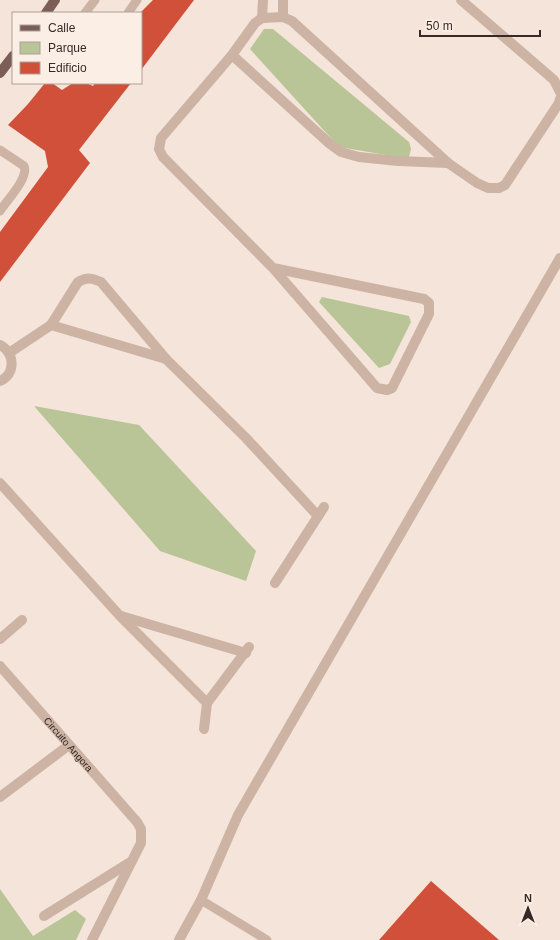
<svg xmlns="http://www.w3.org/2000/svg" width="560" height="940" viewBox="0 0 560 940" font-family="Helvetica,sans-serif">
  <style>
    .green { fill: #b9c497 }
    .building { fill: #d15039 }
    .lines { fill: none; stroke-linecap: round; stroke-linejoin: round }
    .service { stroke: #cdb3a4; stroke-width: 9 }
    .minor { stroke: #cdb3a4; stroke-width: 10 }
    .primary { stroke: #7b5f56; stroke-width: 10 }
    .labels { text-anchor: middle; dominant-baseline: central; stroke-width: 4; stroke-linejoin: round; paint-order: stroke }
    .street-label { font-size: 10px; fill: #372a26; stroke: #fbefe5 }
  </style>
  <rect width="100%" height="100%" fill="#f4e4d9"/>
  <!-- green -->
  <g class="green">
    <polygon points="264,29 273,29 409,142 411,149 409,157 398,157 339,147 250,49"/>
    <polygon points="322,297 409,316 411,322 390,364 379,368 319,302"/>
    <polygon points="34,406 139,425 256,551 246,581 160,551"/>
    <polygon points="0,889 33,936 75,910 86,919 76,940 0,940"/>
  </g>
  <!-- building -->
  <g class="building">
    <polygon points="153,0 194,0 141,70 141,12"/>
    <polygon points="45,83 52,83 62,90 73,83 86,83 93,86 95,83 131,83 79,150 90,163 0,282 0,232 48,167 45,151 8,125 28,104"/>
    <polygon points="431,881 499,940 379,940"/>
  </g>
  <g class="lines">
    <!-- service -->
    <g class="service">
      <polyline points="85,13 95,0"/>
      <polyline points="128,13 137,0"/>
      <path d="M0 150 24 166C29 178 7 200 0 211"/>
      <polyline points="201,900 267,940"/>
    </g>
    <!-- minor -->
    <g class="minor">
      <polyline points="283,0 283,17"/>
      <polyline points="461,0 554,80 560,92"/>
      <polyline points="262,18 263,0"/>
      <polyline points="232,55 330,144 341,152 359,157 398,161 448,163"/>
      <polyline points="273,268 424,299 429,303 429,314 392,388 387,390 377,388 273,268 163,157 159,149 161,138 232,55 255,23 262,18 283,17 292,21 448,163 477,183 488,188 499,188 505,185 559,103 560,99"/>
      <polyline points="51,325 166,359"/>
      <path d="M0 345C15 353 16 374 0 381"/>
      <path d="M9 353 51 325 78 282C87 277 92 278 101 282L166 359 246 438 318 516"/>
      <polyline points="0,483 120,616 207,703 204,729"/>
      <polyline points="275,583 324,507"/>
      <polyline points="121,616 246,653"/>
      <polyline points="0,639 22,620"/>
      <path id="s1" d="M0 666 137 822 141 829V843L92 940"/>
      <polyline points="207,703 249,647"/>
      <polyline points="0,797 69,745"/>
      <polyline points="44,916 132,861"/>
      <polyline points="179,940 201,900 238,815 560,258"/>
    </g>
    <!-- primary -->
    <g class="primary">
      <polyline points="46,13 55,0"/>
      <polyline points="0,73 13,56"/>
    </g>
  </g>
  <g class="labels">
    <!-- street labels -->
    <g class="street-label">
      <text stroke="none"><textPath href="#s1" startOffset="104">Circuito Angora</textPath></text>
    </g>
  </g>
  <!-- legend -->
  <rect x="12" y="12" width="130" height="72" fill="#fbefe5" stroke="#ada099"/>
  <rect x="20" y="25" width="20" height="6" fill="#7b5f56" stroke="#ada099"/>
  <text x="48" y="32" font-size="12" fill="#372a26">Calle</text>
  <rect x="20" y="42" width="20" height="12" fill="#b9c497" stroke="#ada099"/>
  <text x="48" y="52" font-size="12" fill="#372a26">Parque</text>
  <rect x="20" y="62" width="20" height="12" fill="#d15039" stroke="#ada099"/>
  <text x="48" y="72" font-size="12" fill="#372a26">Edificio</text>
  <!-- north arrow -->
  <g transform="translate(528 908)" stroke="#fbefe5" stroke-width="3" paint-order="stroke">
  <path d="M0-3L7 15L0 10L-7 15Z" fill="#372a26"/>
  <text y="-6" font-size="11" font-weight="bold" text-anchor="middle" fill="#372a26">N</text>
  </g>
  <!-- scale -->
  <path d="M420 30v6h120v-6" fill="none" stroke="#372a26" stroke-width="2"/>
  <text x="426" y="30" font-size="12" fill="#372a26" stroke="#fbefe5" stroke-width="3" paint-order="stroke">50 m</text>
</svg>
